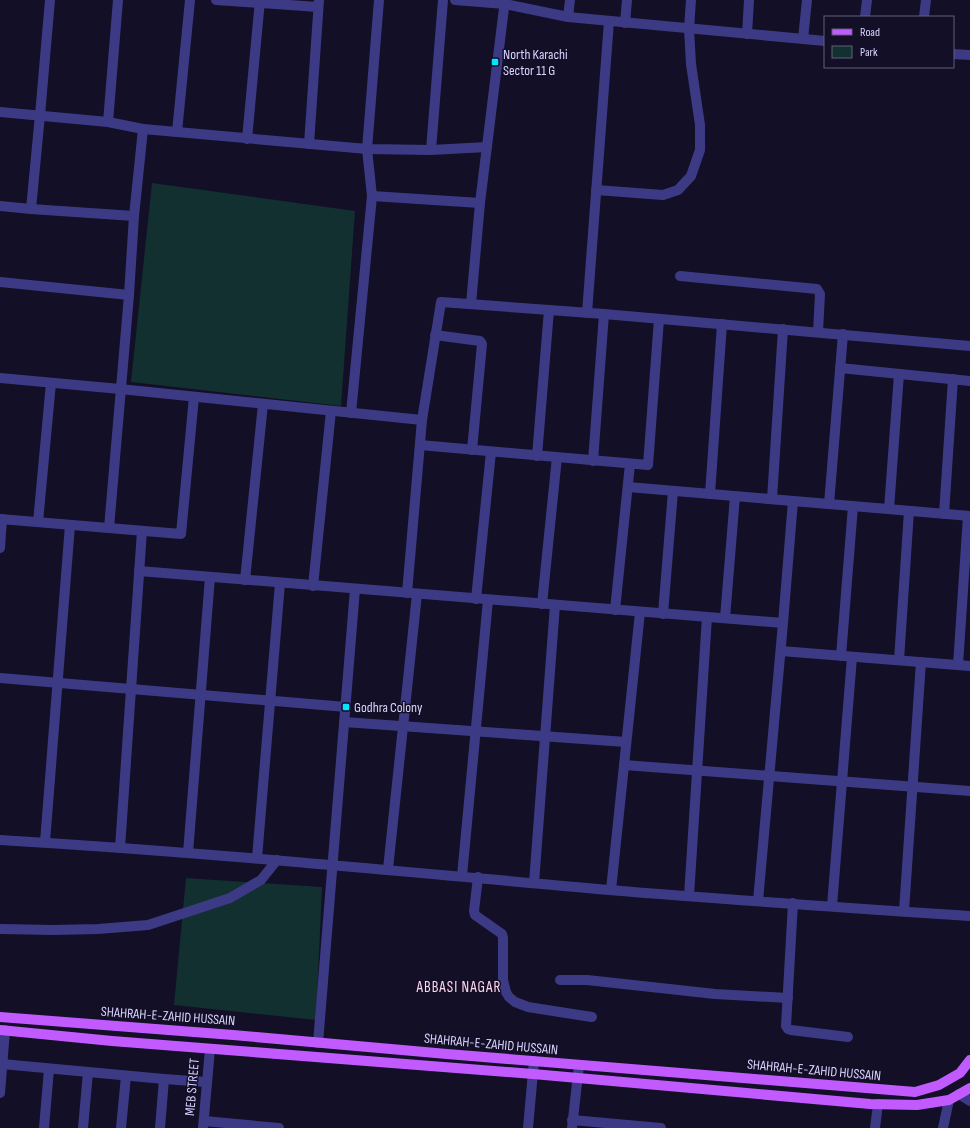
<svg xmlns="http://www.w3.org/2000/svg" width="970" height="1128" viewBox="0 0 970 1128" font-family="'Sofia Sans Condensed',sans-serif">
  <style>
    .green { fill: #12302f }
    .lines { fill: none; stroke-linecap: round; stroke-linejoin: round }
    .minor { stroke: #3d3a85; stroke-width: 10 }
    .major { stroke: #c25bff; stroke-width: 10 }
    .poi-dot { fill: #00e5ff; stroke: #130f26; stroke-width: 1.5 }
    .labels { text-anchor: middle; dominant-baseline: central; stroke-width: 3; stroke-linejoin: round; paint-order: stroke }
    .poi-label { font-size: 14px; fill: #d9d4ff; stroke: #130f26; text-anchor: start }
    .street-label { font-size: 14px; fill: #d9d4ff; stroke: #130f26 }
    .neighbourhood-label { font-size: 15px; letter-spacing: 1px; fill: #ffd6f0; stroke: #130f26 }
  </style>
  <rect width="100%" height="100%" fill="#130f26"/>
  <!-- green -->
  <g class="green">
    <polygon points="152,183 355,211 341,406 131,382"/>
    <polygon points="186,878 322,887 316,1020 174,1005"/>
  </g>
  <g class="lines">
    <!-- minor -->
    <g class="minor">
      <polyline points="216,0 318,7"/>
      <polyline points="455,0 505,4 568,17 825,41"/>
      <polyline points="568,17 570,0"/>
      <polyline points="865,17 867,0"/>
      <polyline points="924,17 926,0"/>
      <polyline points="625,23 627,0"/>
      <polyline points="747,34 749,0"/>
      <polyline points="803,39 807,0"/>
      <polyline points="953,54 970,55"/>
      <polyline points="0,112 108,122 143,129 367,149 431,150 487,147"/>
      <polyline points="108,122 118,0"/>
      <polyline points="177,132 190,0"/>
      <polyline points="247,139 260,0"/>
      <polyline points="309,144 319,0"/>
      <polyline points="431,150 443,0"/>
      <polyline points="596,190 663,195 678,190 691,176 700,150 700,125 691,64 689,29 691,0"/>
      <polyline points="372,196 480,203"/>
      <polyline points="0,206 31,209 134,216"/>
      <polyline points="31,209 40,115 50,0"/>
      <polyline points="680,276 817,289 820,294 818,332"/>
      <polyline points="0,282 129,295"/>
      <polyline points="471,304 480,203 505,0"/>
      <polyline points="587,313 609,21"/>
      <polyline points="435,335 480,341 482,344 472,450"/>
      <polyline points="840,368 970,381"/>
      <polyline points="0,378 120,389 422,420"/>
      <polyline points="351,413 372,196 367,149 379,0"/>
      <polyline points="420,445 648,465 659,319"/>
      <polyline points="537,456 549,310"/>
      <polyline points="593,461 604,314"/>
      <polyline points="628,487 970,516"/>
      <polyline points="710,494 722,324"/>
      <polyline points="772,499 783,329"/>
      <polyline points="829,504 843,334"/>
      <polyline points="889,509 899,374"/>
      <polyline points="944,514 953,379"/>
      <polyline points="0,519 181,534 194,397"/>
      <polyline points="38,522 51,383"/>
      <polyline points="109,528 129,295 134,216 143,129"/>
      <polyline points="0,548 2,519"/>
      <polyline points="139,571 783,623"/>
      <polyline points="245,580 263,404"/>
      <polyline points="313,586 331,411"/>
      <polyline points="407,593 422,420 441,302 604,314 970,346"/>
      <polyline points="476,599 491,452"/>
      <polyline points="542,604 557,457"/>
      <polyline points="615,610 630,464"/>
      <polyline points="663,614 673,491"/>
      <polyline points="725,618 735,496"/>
      <polyline points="781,651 970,666"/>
      <polyline points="841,656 853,506"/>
      <polyline points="899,660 909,511"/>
      <polyline points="958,665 968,516"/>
      <polyline points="0,678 346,707"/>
      <polyline points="344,722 626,742"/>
      <polyline points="624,765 970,791"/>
      <path d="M0 840C203 852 406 872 609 890 729 900 850 908 970 916"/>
      <polyline points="45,842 70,525"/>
      <polyline points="120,848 142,531"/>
      <polyline points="188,853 210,577"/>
      <polyline points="257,858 280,583"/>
      <polyline points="388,869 417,594"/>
      <polyline points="462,876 488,600"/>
      <polyline points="478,877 474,911 475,915 502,934 503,938 503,980 506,992 509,997 515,1002 528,1007 566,1013 592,1017"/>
      <polyline points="534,883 555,605"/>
      <polyline points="611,890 640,612"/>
      <polyline points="689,896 707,617"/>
      <polyline points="758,901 783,623 793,501"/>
      <polyline points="793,903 786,1026 788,1029 791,1030 848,1037"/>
      <polyline points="832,906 852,657"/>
      <polyline points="904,911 921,662"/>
      <polyline points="0,929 53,930 98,929 148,925 230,898 261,880 277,860"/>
      <polyline points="560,980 587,980 715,994 788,998"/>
      <polyline points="318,1043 355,589"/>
      <polyline points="2,1064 164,1079 206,1082"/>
      <polyline points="0,1093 5,1030"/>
      <polyline points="959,1094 970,1101"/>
      <polyline points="572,1120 661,1128"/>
      <polyline points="204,1121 279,1128"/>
      <polyline points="44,1128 49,1069"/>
      <polyline points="83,1128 88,1072"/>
      <polyline points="121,1128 126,1076"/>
      <polyline points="160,1128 164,1079"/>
      <polyline points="203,1128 210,1049"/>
      <polyline points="528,1128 534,1061"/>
      <polyline points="572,1128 579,1065"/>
      <polyline points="875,1128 878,1104"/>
      <polyline points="943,1128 949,1100"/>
    </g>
    <!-- major -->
    <g class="major">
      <polyline points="0,1017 233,1035 447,1054 915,1092 939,1085 960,1073 970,1060"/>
      <polyline points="0,1030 112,1041 533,1074 870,1104 917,1105 949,1100 970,1088"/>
    </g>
  </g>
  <!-- markers -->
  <g class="poi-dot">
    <rect x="491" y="58" width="8" height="8" rx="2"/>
    <rect x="342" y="703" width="8" height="8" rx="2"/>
  </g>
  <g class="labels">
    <!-- poi labels -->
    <g class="poi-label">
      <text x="503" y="54">North Karachi<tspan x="503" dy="16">Sector 11 G</tspan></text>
      <text x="354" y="707">Godhra Colony</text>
    </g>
    <!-- street labels -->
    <g class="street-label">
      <text transform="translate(168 1016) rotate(4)">SHAHRAH-E-ZAHID HUSSAIN</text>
      <text transform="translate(491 1044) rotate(5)">SHAHRAH-E-ZAHID HUSSAIN</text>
      <text transform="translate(814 1070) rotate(5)">SHAHRAH-E-ZAHID HUSSAIN</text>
      <text transform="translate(192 1087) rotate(-85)">MEB STREET</text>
    </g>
    <!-- neighbourhood labels -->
    <g class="neighbourhood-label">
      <text x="459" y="987">ABBASI NAGAR</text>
    </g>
  </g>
  <!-- legend -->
  <rect x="824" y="16" width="130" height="52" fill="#130f26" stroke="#625e7d"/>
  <rect x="832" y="29" width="20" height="6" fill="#c25bff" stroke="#625e7d"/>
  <text x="860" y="36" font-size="12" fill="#d9d4ff">Road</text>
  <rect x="832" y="46" width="20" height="12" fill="#12302f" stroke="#625e7d"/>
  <text x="860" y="56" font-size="12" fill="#d9d4ff">Park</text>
</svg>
